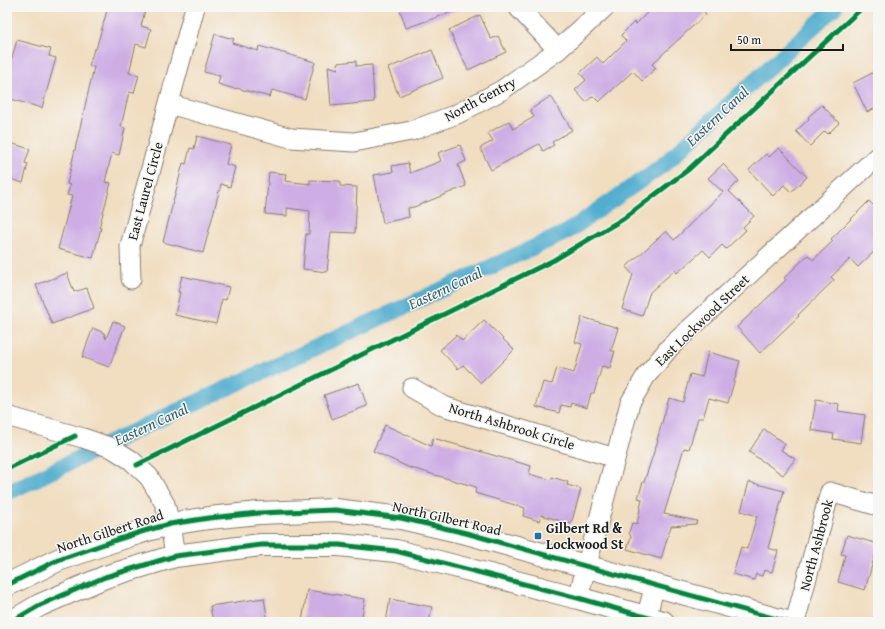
<svg xmlns="http://www.w3.org/2000/svg" width="885" height="629" viewBox="0 0 885 629" font-family="'Gentium Book Plus',serif">
  <style>
    .lines { fill: none; stroke-linecap: round; stroke-linejoin: round }
    .canal { stroke: #51aecf; stroke-width: 16 }
    .building { fill: #ceade5 }
    .minor-casing { stroke: #867c6e; stroke-width: 21 }
    .major-casing { stroke: #867c6e; stroke-width: 24 }
    .minor { stroke: #fff; stroke-width: 19 }
    .major { stroke: #fff; stroke-width: 22 }
    .cycleway-casing { stroke: #f6f6f2; stroke-width: 8 }
    .cycleway { stroke: #00873e; stroke-width: 5 }
    .poi-dot { fill: #1f6fb2; stroke: #f6f6f2; stroke-width: 1.5 }
    .labels { text-anchor: middle; dominant-baseline: central; stroke-width: 3; stroke-linejoin: round; paint-order: stroke }
    .street-label { font-size: 14px; fill: #1c1c1c; stroke: #f6f6f2 }
    .poi-label { font-size: 14px; font-weight: bold; fill: #1c1c1c; stroke: #f6f6f2; text-anchor: start }
    .water-label { font-size: 15px; font-style: italic; fill: #345e6d; stroke: #f6f6f2 }
  </style>
  <rect width="100%" height="100%" fill="#f6f6f2"/>
  <filter id="ink" filterUnits="userSpaceOnUse"><feTurbulence type="fractalNoise" baseFrequency=".025" numOctaves="2"/><feDisplacementMap in="SourceGraphic" scale="8" xChannelSelector="R" yChannelSelector="G"/><feConvolveMatrix kernelMatrix="1 2 1 2 8 2 1 2 1" color-interpolation-filters="sRGB"/></filter>
  <filter id="wash" filterUnits="userSpaceOnUse"><feTurbulence type="fractalNoise" baseFrequency=".012" numOctaves="4" result="noise"/><feDisplacementMap in="SourceGraphic" scale="16" xChannelSelector="R" yChannelSelector="G"/><feGaussianBlur stdDeviation="0.9" result="paint"/><feColorMatrix in="noise" values="0 0 0 0 0 0 0 0 0 0 0 0 0 0 0 0 0 1.4 0 .05"/><feComposite in="paint" operator="in"/></filter>
  <g filter="url(#wash)">
    <rect width="100%" height="100%" fill="#f1ddbf"/>
    <g class="lines">
      <!-- canal -->
      <polyline class="canal" points="7,493 147,425 567,232 663,165 835,7"/>
    </g>
    <g id="blocks">
      <!-- building -->
      <g class="building">
        <polygon points="108,7 146,7 141,26 151,29 146,47 136,44 129,73 139,75 134,93 129,92 121,127 125,128 119,155 112,153 105,182 111,183 99,228 101,228 93,258 58,249 72,196 67,195 70,185 67,184 94,67 89,66 94,49 96,49"/>
        <polygon points="399,7 460,7 461,9 406,28"/>
        <polygon points="653,7 700,7 706,14 652,64 656,68 642,81 633,71 599,102 593,96 586,102 575,90 586,80 580,73 597,57 603,64 626,41 621,35 634,22 636,24"/>
        <polygon points="480,15 491,39 498,36 506,52 468,70 449,30"/>
        <polygon points="215,34 234,39 232,43 258,51 259,46 315,62 305,99 272,90 270,97 236,88 235,89 218,84 220,76 204,72"/>
        <polygon points="17,40 51,49 49,56 56,58 42,108 7,98 7,75"/>
        <polygon points="432,50 443,78 399,96 388,68"/>
        <polygon points="356,61 356,66 372,65 374,102 331,106 328,66 338,69 337,63"/>
        <polygon points="878,70 878,107 867,112 853,83"/>
        <polygon points="551,96 572,130 552,142 554,145 543,151 539,144 491,170 480,148 493,141 488,133 509,121 513,129 534,117 530,110"/>
        <polygon points="822,105 839,123 828,134 825,131 810,146 796,131 809,119 808,117"/>
        <polygon points="197,136 231,145 226,164 235,167 230,187 221,184 203,253 163,242 183,163 186,164 190,148 194,149"/>
        <polygon points="7,142 30,149 25,163 28,164 23,183 7,178"/>
        <polygon points="460,145 466,161 458,165 466,186 414,207 408,208 409,217 383,223 374,175 393,172 392,166 408,163 410,173 441,161 438,153"/>
        <polygon points="779,148 807,177 791,192 784,185 773,196 749,170 766,154 769,157"/>
        <polygon points="723,164 739,181 729,191 754,216 743,227 746,230 726,249 722,245 710,257 703,250 677,273 675,270 650,292 642,316 622,309 633,275 626,267 666,231 674,240 723,192 708,178"/>
        <polygon points="269,172 286,174 285,181 310,184 310,180 340,181 340,186 357,187 355,233 331,232 327,272 303,269 306,234 309,234 310,211 287,208 287,216 265,214"/>
        <polygon points="869,201 878,210 878,248 858,267 850,259 831,277 834,280 798,315 799,316 760,353 737,327 786,280 784,278 808,255 813,260 833,241 831,239"/>
        <polygon points="67,273 74,292 87,288 94,308 52,324 36,285"/>
        <polygon points="182,276 229,287 226,300 222,299 216,324 175,315 180,292 178,292"/>
        <polygon points="582,317 618,328 611,351 615,351 610,368 602,366 594,393 591,393 587,408 571,403 570,407 561,405 559,413 536,407 543,382 552,384 557,368 574,373 582,344 575,342"/>
        <polygon points="484,320 514,350 481,383 463,365 458,369 440,350 456,335 462,341"/>
        <polygon points="113,321 125,326 109,367 82,357 93,328 104,333 106,339"/>
        <polygon points="708,352 740,361 728,403 709,398 703,418 698,418 689,449 684,448 664,514 697,521 696,524 671,526 661,559 627,549 631,537 629,532 632,523 637,524 642,499 638,498 643,482 644,482 658,440 657,440 669,398 683,402 690,374 702,377"/>
        <polygon points="359,383 367,406 332,419 324,395"/>
        <polygon points="816,400 839,404 838,411 865,415 861,443 833,439 834,434 811,430"/>
        <polygon points="385,425 431,446 433,438 531,466 529,474 551,480 552,477 568,482 567,485 581,489 571,524 541,515 539,521 523,516 525,508 475,493 476,487 408,467 373,451"/>
        <polygon points="764,429 785,444 781,450 795,459 783,475 749,452"/>
        <polygon points="749,482 784,491 768,548 778,551 772,572 764,570 762,576 756,574 754,580 733,574 741,547 747,549 757,516 741,511"/>
        <polygon points="847,535 878,544 865,590 838,582 845,555 841,554"/>
        <polygon points="307,590 365,599 361,622 302,622"/>
        <polygon points="264,598 268,622 213,622 210,606"/>
        <polygon points="390,599 432,607 429,622 386,622"/>
      </g>
    </g>
  </g>
  <g filter="url(#ink)">
    <use href="#blocks" fill-opacity="0" stroke="#867c6e" stroke-width="1"/>
    <g class="lines">
      <defs>
        <g id="minor">
          <polyline points="518,7 558,50"/>
          <polyline points="169,104 291,138 354,142 411,131 457,114 502,90 558,50 605,7"/>
          <polyline points="131,279 130,246 195,7"/>
          <polyline points="412,388 443,406 615,458"/>
          <polyline points="7,416 83,438 112,448 131,460 149,477 165,504 170,524 175,556"/>
          <polyline points="578,598 630,403 646,376 670,347 878,156"/>
          <polyline points="645,622 655,585"/>
          <polyline points="795,622 830,492 878,506"/>
        </g>
        <g id="major">
          <polyline points="7,585 58,560 113,541 144,531 170,524 209,518 259,513 335,510 401,518 466,533 787,622"/>
          <polyline points="11,622 40,605 105,577 175,556 261,545 339,545 396,551 578,598 663,622"/>
        </g>
      </defs>
      <!-- minor casing -->
      <use href="#minor" class="minor-casing"/>
      <!-- major casing -->
      <use href="#major" class="major-casing"/>
      <!-- minor -->
      <use href="#minor" class="minor"/>
      <!-- major -->
      <use href="#major" class="major"/>
      <defs>
        <g id="cycleway">
          <polyline points="137,465 554,260 623,219 689,169 863,7"/>
          <polyline points="7,469 75,436"/>
          <polyline points="7,585 58,560 113,541 144,531 170,524 209,518 259,513 335,510 401,518 466,533 787,622"/>
          <polyline points="11,622 40,605 105,577 175,556 261,545 339,545 396,551 578,598 663,622"/>
        </g>
      </defs>
      <!-- cycleway casing -->
      <use href="#cycleway" class="cycleway-casing"/>
      <!-- cycleway -->
      <use href="#cycleway" class="cycleway"/>
    </g>
  </g>
  <!-- markers -->
  <rect class="poi-dot" x="534" y="532" width="8" height="8" rx="2"/>
  <g class="labels">
    <!-- street labels -->
    <g class="street-label">
      <text transform="translate(480 99) rotate(-28)">North Gentry</text>
      <text transform="translate(145 191) rotate(-75)">East Laurel Circle</text>
      <text transform="translate(702 320) rotate(-44)">East Lockwood Street</text>
      <text transform="translate(512 426) rotate(17)">North Ashbrook Circle</text>
      <text transform="translate(447 518) rotate(13)">North Gilbert Road</text>
      <text transform="translate(110 531) rotate(-18)">North Gilbert Road</text>
      <text transform="translate(816 545) rotate(-75)">North Ashbrook</text>
    </g>
    <!-- poi labels -->
    <g class="poi-label">
      <text x="546" y="528">Gilbert Rd &amp;<tspan x="546" dy="16">Lockwood St</tspan></text>
    </g>
    <!-- water labels -->
    <g class="water-label">
      <text transform="translate(717 116) rotate(-43)">Eastern Canal</text>
      <text transform="translate(445 288) rotate(-25)">Eastern Canal</text>
      <text transform="translate(151 424) rotate(-25)">Eastern Canal</text>
    </g>
  </g>
  <!-- margin -->
  <rect width="885" height="629" fill="none" stroke="#f6f6f2" stroke-width="24"/>
  <!-- scale -->
  <path d="M731 44v6h112v-6" fill="none" stroke="#1c1c1c" stroke-width="2"/>
  <text x="737" y="44" font-size="12" fill="#1c1c1c" stroke="#f6f6f2" stroke-width="3" paint-order="stroke">50 m</text>
</svg>
